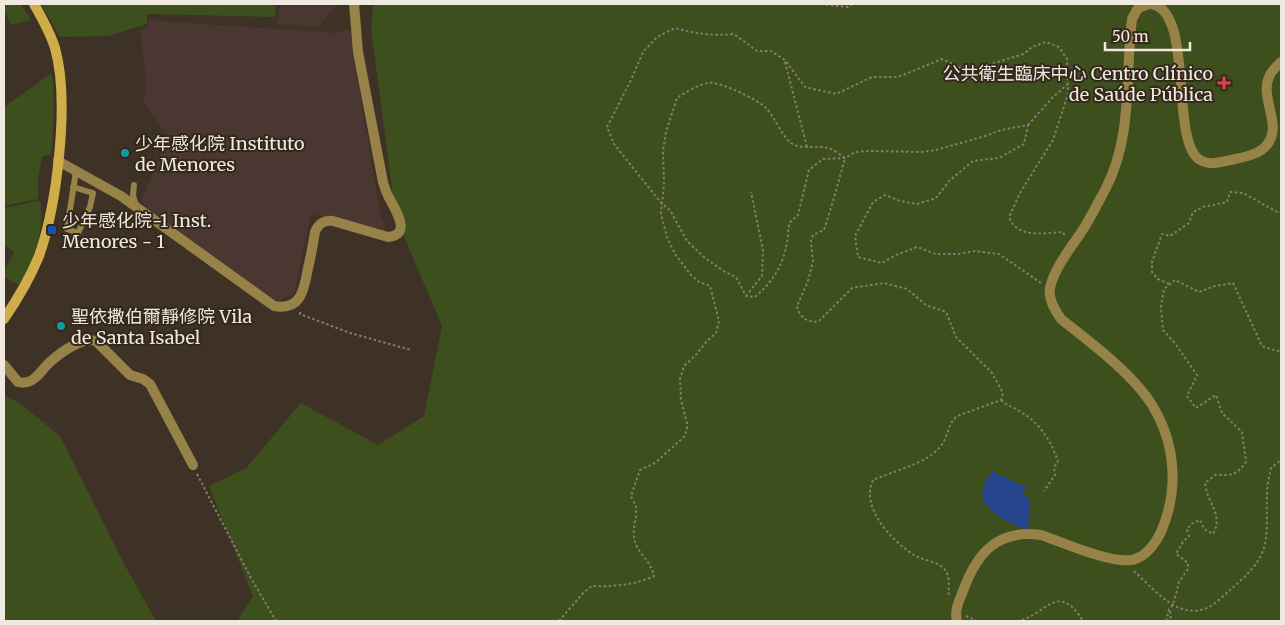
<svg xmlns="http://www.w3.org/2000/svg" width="1285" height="625" viewBox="0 0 1285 625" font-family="Merriweather,'Noto Sans SC',serif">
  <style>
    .industrial { fill: #4a3731 }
    .green { fill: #3c4f1c }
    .water { fill: #27458c }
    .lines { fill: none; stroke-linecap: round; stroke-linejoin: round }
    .path { stroke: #867c71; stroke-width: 2; stroke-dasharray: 2.5 2.5; stroke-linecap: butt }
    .service { stroke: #978247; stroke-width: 6 }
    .minor { stroke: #978247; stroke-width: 10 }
    .secondary { stroke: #cfad48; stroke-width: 10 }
    .health-dot { fill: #e0444e; stroke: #33281b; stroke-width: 2 }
    .culture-dot { fill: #0f9aa8; stroke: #33281b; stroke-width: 2 }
    .transit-dot { fill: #1a4fb4; stroke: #33281b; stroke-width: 2 }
    .labels { text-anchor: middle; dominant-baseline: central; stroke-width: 4; stroke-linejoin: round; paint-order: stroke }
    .poi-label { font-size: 18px; fill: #f0e9e0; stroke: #33281b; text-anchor: start }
  </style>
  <rect width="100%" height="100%" fill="#3d3225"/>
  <!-- industrial -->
  <g class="industrial">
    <polygon points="280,4 338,4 318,27 277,24"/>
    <polygon points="152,19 158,21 338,33 344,30 350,31 352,33 353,39 351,42 381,218 385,225 384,229 382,232 311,214 294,295 283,298 279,301 275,299 271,299 147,208 141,201 168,135 146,107 144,100 146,80 140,31 147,28 148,23"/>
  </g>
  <!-- green -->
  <g class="green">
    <polygon points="4,4 21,4 31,20 11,25 4,10"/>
    <polygon points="41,4 276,4 275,17 147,14 147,24 108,36 60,37"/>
    <polygon points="373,4 1281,4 1281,621 237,621 253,596 209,486 246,468 301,403 378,445 424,416 442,326 396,218 371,30"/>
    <path d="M52 73C55 100 54 126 51 154L42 157 38 179V199L4 206V107Z"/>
    <path d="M39 201 41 203C43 235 36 257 19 285L4 277V271L14 252 4 245V208Z"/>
    <polygon points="4,394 23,406 60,436 122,560 156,621 4,621"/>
  </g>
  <!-- water -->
  <path class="water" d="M994 470 997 476 1002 475 1013 482 1026 486 1023 495 1030 498 1028 531C1001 519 963 503 994 470Z"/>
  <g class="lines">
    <!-- path -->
    <g class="path">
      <polyline points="821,4 848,7 853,4"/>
      <polyline points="785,62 807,147"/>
      <polyline points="1028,125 1052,98 1068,84"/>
      <path d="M1041 283 999 254 975 251 958 254H936L917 247 896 255 882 263 858 257 855 236 873 202 885 195 900 201 917 204 936 198 949 181 973 161 999 158 1024 144 1028 125 1001 130 985 136 936 150 921 152 868 151 855 152 845 158 823 159 809 170 798 215 789 223C787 256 780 275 755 297L746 296 736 277 725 272 705 258 687 241 670 210 662 204 614 144 607 127 631 80 643 52 657 37 675 28C696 34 713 36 734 34L757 51H771L785 60 805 87 836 94 872 77H898L942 59 961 68 974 69 1024 54 1032 47 1046 42 1059 47 1067 59 1068 94 1053 140 1020 193 1009 217C1017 239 1044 233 1062 232L1066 236"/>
      <polyline points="1169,284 1158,279 1152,272 1152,262 1162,234 1170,236 1189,223 1193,212 1203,207 1227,202 1230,192 1243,193 1279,213 1281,212"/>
      <polyline points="746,296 762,276 763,250 751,192"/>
      <polyline points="300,312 300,314 350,333 411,350"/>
      <path d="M1001 400C1007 406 1014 407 1021 412 1039 422 1052 442 1058 462L1054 467 1055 475 1044 491"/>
      <polyline points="197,474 251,578 276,621"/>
      <path d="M1134 571C1154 589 1177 620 1207 608 1216 604 1224 595 1231 589 1243 579 1257 566 1263 551 1269 534 1266 512 1267 494 1267 486 1269 477 1271 468L1281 460"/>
      <polyline points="1170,611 1171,621"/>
      <polyline points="966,616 977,621 993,621"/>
      <path d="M559 621 584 592 592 586C612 587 636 585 654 576 651 561 639 555 635 542 631 529 638 516 636 507 635 503 632 499 631 496L640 470 655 463 684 437 687 430V423L681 400 680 379 684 366 695 356 707 341 716 333 719 321 710 286 699 282 691 275 675 254 667 237 661 214 664 184 663 151 666 132 677 98C686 92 697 85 708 83 717 80 759 100 766 108 775 117 781 135 791 143 801 150 817 145 828 148 834 149 840 155 845 158L834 198 824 230 813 235 811 241 813 261 808 281 797 306 798 311 804 319 814 322 819 321 852 288 884 283 907 289 926 305 946 312 956 337 992 373 1003 393 1001 400 957 416C947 424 949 437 940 447 926 464 893 471 873 480 860 508 892 541 914 555 924 561 941 561 947 573 950 580 948 589 949 596"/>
      <path d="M1017 621C1045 617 1057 579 1083 621"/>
      <path d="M1166 621 1169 609 1173 605 1179 582 1188 569V563L1176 554 1183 542 1189 536 1187 530 1191 524 1200 520 1204 529 1213 534C1224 515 1207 503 1205 483L1215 475C1232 475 1236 476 1246 462L1242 432 1222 413 1216 395 1196 408 1187 396 1197 375 1174 342 1163 330 1161 307 1164 289 1175 280 1199 292 1215 286 1233 283 1262 346 1277 351 1281 350"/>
      <polyline points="1281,621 1281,616"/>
    </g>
    <!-- service -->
    <g class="service">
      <polyline points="134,185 133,195 136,206"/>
      <polyline points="73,187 93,193 90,207 78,233 67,229 76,171"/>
    </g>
    <!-- minor -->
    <g class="minor">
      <path d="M1151 4C1195 10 1169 141 1200 160 1209 165 1217 163 1226 161 1239 158 1256 156 1265 147 1285 127 1259 99 1269 77 1271 71 1277 66 1281 62"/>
      <path d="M58 161 121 196 274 306C302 311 304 289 308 268 311 256 313 244 315 232 319 223 324 220 333 221L388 237C411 235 397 213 391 201 387 195 385 189 383 182L358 52 354 4"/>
      <path d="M4 365 18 382C34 386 40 371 50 362 61 352 82 337 96 341L130 375 143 379 150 384 193 465"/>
      <path d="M957 621C954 611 959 601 963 591 977 553 997 529 1041 535 1065 543 1108 563 1132 560 1146 557 1155 544 1161 532 1179 490 1176 444 1152 405 1133 374 1090 342 1061 319 1055 310 1048 299 1050 288 1054 268 1073 245 1084 228 1092 215 1099 201 1106 188 1133 136 1125 75 1132 19L1138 8 1149 4"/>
    </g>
    <!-- secondary -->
    <path class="secondary" d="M4 319C17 300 30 278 39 256 57 205 70 101 55 48 50 32 42 18 34 4"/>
  </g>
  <!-- markers -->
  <path class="health-dot" d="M1221.5 75.5h5v5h5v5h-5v5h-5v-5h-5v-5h5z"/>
  <g class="culture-dot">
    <circle cx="125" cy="153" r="5"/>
    <circle cx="61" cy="326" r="5"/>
  </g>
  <rect class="transit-dot" x="47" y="225" width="10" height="10" rx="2.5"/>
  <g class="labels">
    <!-- poi labels -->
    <g class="poi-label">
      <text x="1213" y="73" text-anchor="end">公共衛生臨床中心 Centro Clínico<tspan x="1213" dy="21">de Saúde Pública</tspan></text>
      <text x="135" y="143">少年感化院 Instituto<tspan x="135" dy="21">de Menores</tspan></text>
      <text x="62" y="220">少年感化院-1 Inst.<tspan x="62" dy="21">Menores - 1</tspan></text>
      <text x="71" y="316">聖依撒伯爾靜修院 Vila<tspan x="71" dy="21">de Santa Isabel</tspan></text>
    </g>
  </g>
  <!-- border -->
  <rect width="1285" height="625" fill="none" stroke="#f0e9e0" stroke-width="10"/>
  <!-- scale -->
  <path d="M1105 42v8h85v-8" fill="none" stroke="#f0e9e0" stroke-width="2.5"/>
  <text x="1112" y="42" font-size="15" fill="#f0e9e0" stroke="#33281b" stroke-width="4" paint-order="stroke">50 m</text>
</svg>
